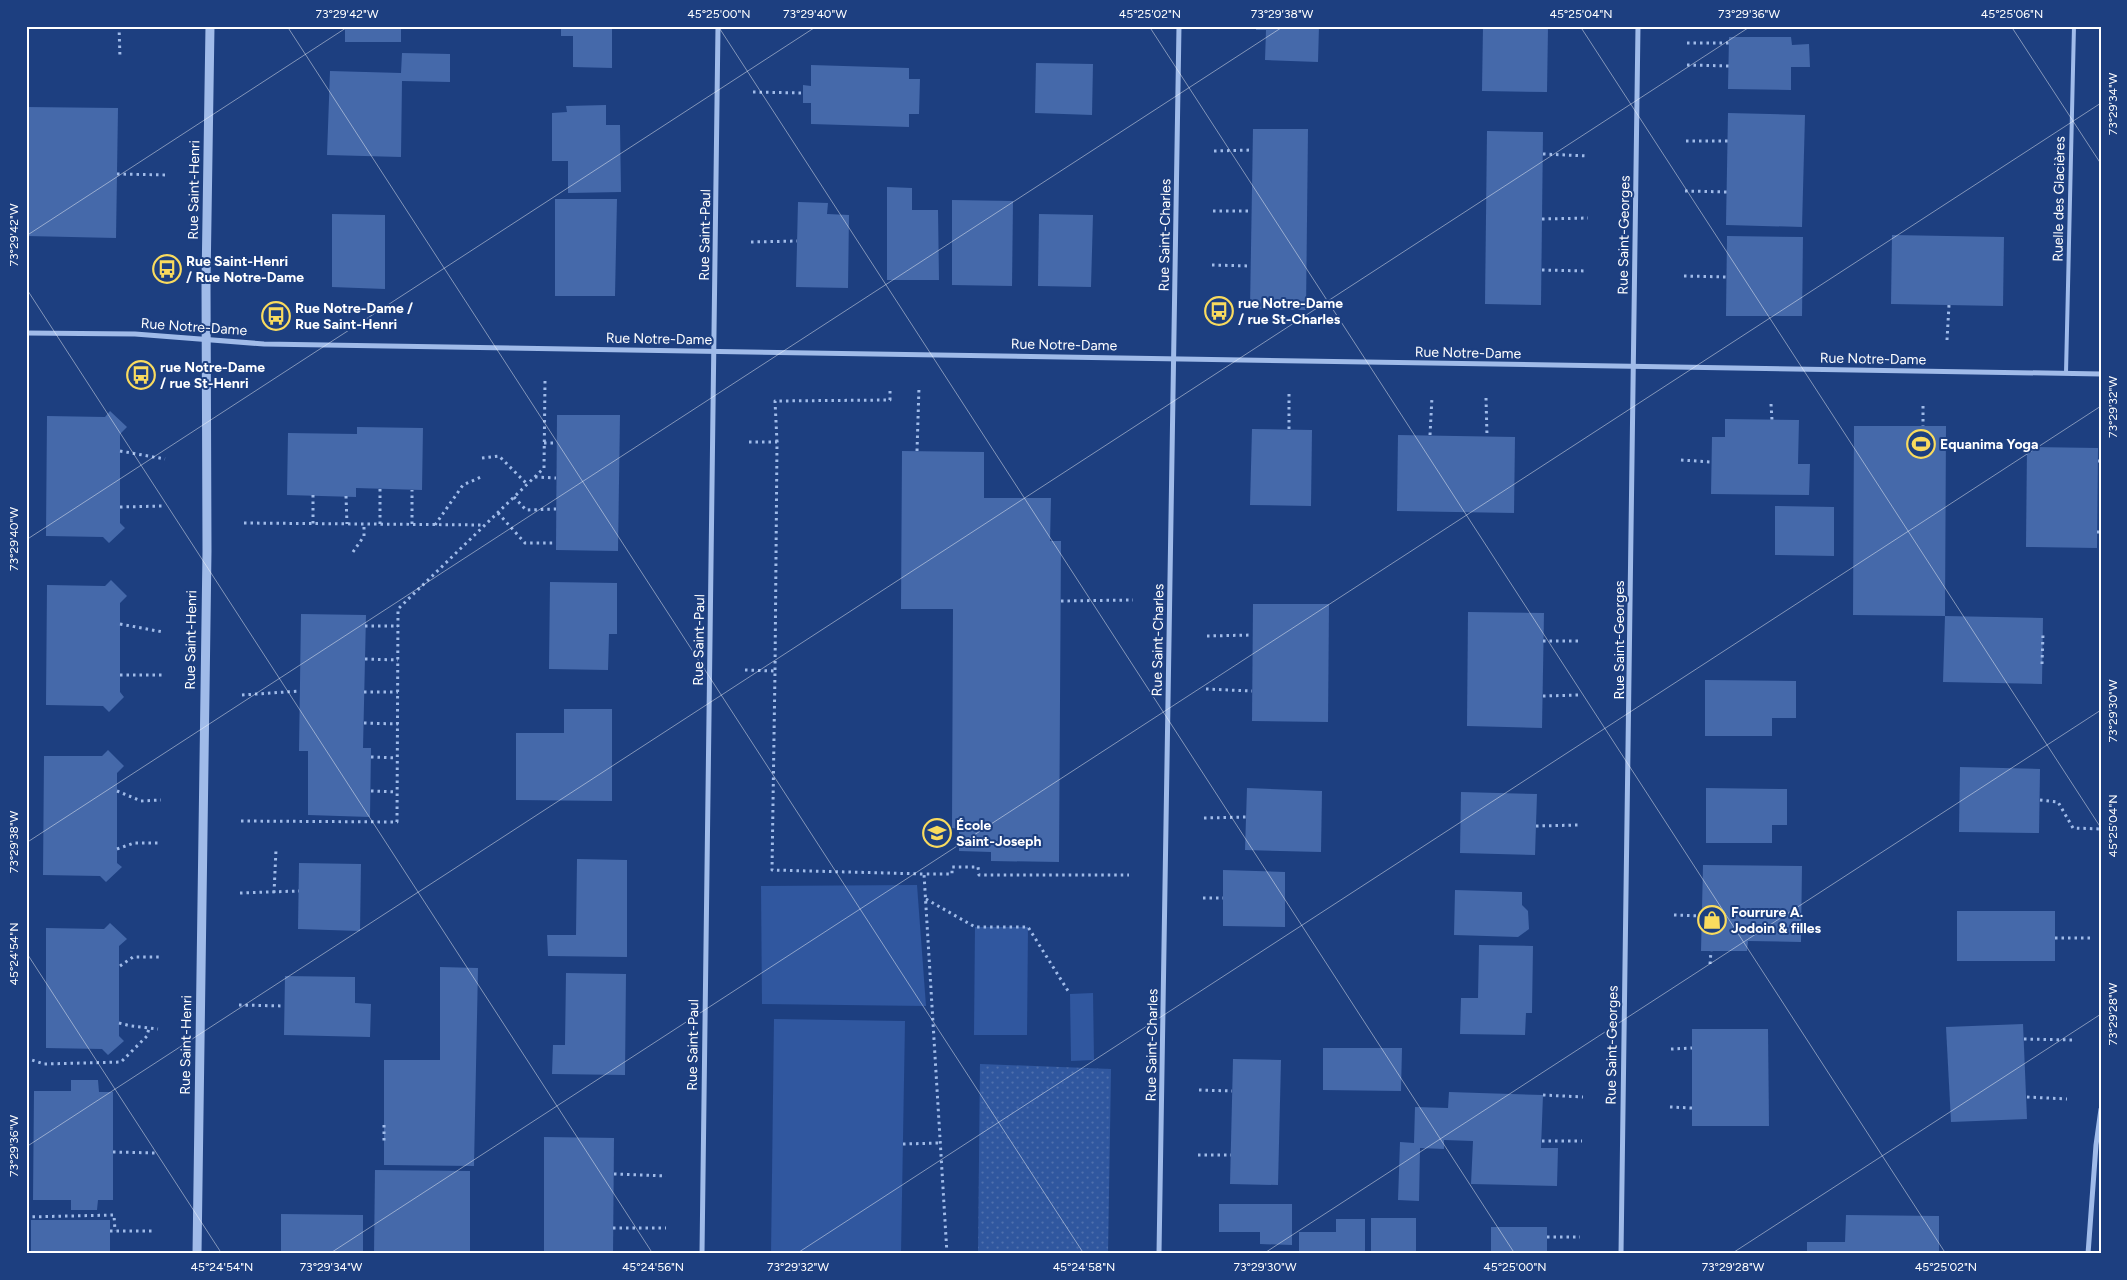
<svg xmlns="http://www.w3.org/2000/svg" width="2127" height="1280" viewBox="0 0 2127 1280" font-family="Figtree,sans-serif">
  <style>
    .green { fill: #30579f }
    .garden { fill: url(#garden-dots) }
    .building { fill: #4569aa }
    .lines { fill: none; stroke-linecap: round; stroke-linejoin: round }
    .path { stroke: #a0bbe9; stroke-width: 3; stroke-dasharray: 2.5 4; stroke-linecap: butt }
    .service { stroke: #a0bbe9; stroke-width: 4 }
    .minor { stroke: #a0bbe9; stroke-width: 5 }
    .tertiary { stroke: #a0bbe9; stroke-width: 9 }
    .ticks { fill: none; stroke: #fff; stroke-width: 1; stroke-opacity: 0.45 }
    .labels { text-anchor: middle; dominant-baseline: central; stroke-width: 4; stroke-linejoin: round; paint-order: stroke }
    .street-label { font-size: 14px; fill: #fff; stroke: #1d3f80 }
    .poi-label { font-size: 14px; font-weight: bold; fill: #fff; stroke: #1d3f80; text-anchor: start }
    .neatline { fill: none; stroke: #fff; stroke-width: 2 }
    .ticks-label { font-size: 12px; text-anchor: middle; fill: #fff }
  </style>
  <defs>
    <pattern id="garden-dots" width="8" height="8" patternUnits="userSpaceOnUse" patternTransform="scale(1.25)"><rect width="8" height="8" fill="#30579f"/><path d="M2 2h.1M6 6h.1" fill="none" stroke="#4f70ad" stroke-width="1.8" stroke-linecap="round"/></pattern>
  </defs>
  <rect width="100%" height="100%" fill="#1d3f80"/>
  <!-- green -->
  <g class="green">
    <polygon points="917,885 926,1006 762,1004 761,886"/>
    <polygon points="975,927 1028,927 1027,1035 974,1035"/>
    <polygon points="1093,993 1094,1060 1071,1061 1070,994"/>
    <polygon points="774,1019 905,1021 901,1254 771,1254"/>
  </g>
  <!-- garden -->
  <polygon class="garden" points="980,1064 1111,1069 1108,1254 978,1254"/>
  <!-- building -->
  <g class="building">
    <rect x="345" y="26" width="56" height="16"/>
    <polygon points="561,26 612,26 612,68 573,67 573,36 561,36"/>
    <polygon points="854,26 908,26 908,29 854,28"/>
    <polygon points="1256,26 1319,26 1318,62 1265,60 1266,30 1256,30"/>
    <polygon points="1483,26 1548,27 1547,92 1482,91"/>
    <polygon points="1729,37 1791,37 1792,45 1809,44 1810,67 1791,67 1791,90 1728,89"/>
    <polygon points="402,53 450,54 450,82 402,81 401,157 327,155 330,71 401,73"/>
    <polygon points="1036,63 1093,64 1092,115 1035,113"/>
    <polygon points="811,65 909,68 909,79 920,79 919,114 909,114 909,127 811,124 811,103 803,103 803,85 811,86"/>
    <polygon points="606,105 606,125 620,125 621,192 568,193 568,161 552,161 552,113 567,112 566,106"/>
    <polygon points="26,107 118,108 116,238 26,236"/>
    <polygon points="1728,113 1805,115 1802,227 1726,225"/>
    <polygon points="1253,129 1308,129 1306,310 1250,309"/>
    <polygon points="1487,131 1543,132 1541,305 1485,304"/>
    <polygon points="887,187 912,188 912,210 938,210 939,280 887,280"/>
    <polygon points="555,199 617,199 615,296 555,296"/>
    <polygon points="952,200 1013,201 1012,286 952,285"/>
    <polygon points="798,202 828,203 827,214 849,215 848,288 796,287"/>
    <polygon points="332,214 385,215 385,289 332,287"/>
    <polygon points="1039,214 1093,215 1091,287 1038,286"/>
    <polygon points="1892,235 2004,237 2003,306 1891,304"/>
    <polygon points="1727,236 1803,237 1802,316 1726,316"/>
    <polygon points="110,411 127,427 120,434 120,523 125,528 109,543 103,537 46,536 47,416 105,417"/>
    <polygon points="557,415 620,415 618,551 556,550"/>
    <polygon points="1725,419 1799,420 1798,464 1810,464 1809,495 1711,494 1712,437 1725,437"/>
    <polygon points="1854,426 1946,426 1945,616 2043,618 2042,684 1943,682 1945,616 1853,615"/>
    <polygon points="357,427 423,428 422,490 356,488 356,497 287,495 288,433 357,434"/>
    <polygon points="1252,429 1312,430 1311,506 1250,505"/>
    <polygon points="1398,435 1515,437 1514,513 1397,511"/>
    <polygon points="2027,447 2098,448 2097,548 2026,547"/>
    <polygon points="902,451 984,452 984,498 1051,498 1050,541 1061,541 1059,862 991,861 991,852 959,851 959,829 952,828 953,609 901,609"/>
    <polygon points="1775,506 1834,507 1834,556 1775,555"/>
    <polygon points="111,580 127,596 120,603 120,692 124,697 109,712 103,706 46,705 47,585 105,586"/>
    <polygon points="550,582 617,583 617,634 609,634 608,670 549,669"/>
    <polygon points="1253,604 1329,604 1328,722 1252,721"/>
    <polygon points="1468,612 1544,613 1542,728 1467,726"/>
    <polygon points="301,614 366,615 363,748 371,748 370,817 308,815 308,751 299,751"/>
    <polygon points="1705,680 1796,681 1796,718 1772,718 1772,736 1705,736"/>
    <polygon points="564,709 612,709 612,801 516,800 516,733 564,733"/>
    <polygon points="108,750 124,766 117,773 117,863 122,867 106,882 100,876 43,875 44,756 102,756"/>
    <polygon points="1960,767 2040,769 2039,833 1959,832"/>
    <polygon points="1247,788 1322,791 1321,852 1245,850"/>
    <polygon points="1706,788 1787,789 1787,825 1772,825 1772,843 1706,843"/>
    <polygon points="1461,792 1537,794 1535,855 1460,853"/>
    <polygon points="577,859 627,860 627,957 548,956 547,935 576,935"/>
    <polygon points="299,863 361,864 360,931 298,929"/>
    <polygon points="1703,865 1802,866 1801,942 1748,941 1747,951 1701,951"/>
    <polygon points="1223,870 1285,872 1285,927 1223,926"/>
    <polygon points="1455,890 1522,892 1522,905 1528,911 1529,929 1518,937 1454,935"/>
    <rect x="1957" y="911" width="98" height="50"/>
    <polygon points="110,923 127,939 119,946 119,1036 124,1041 108,1055 102,1049 46,1048 46,928 104,929"/>
    <polygon points="1479,945 1533,946 1532,1013 1526,1013 1525,1035 1460,1034 1461,998 1478,998"/>
    <polygon points="440,967 478,968 474,1166 384,1165 384,1060 440,1060"/>
    <polygon points="566,973 626,974 625,1075 552,1074 553,1045 565,1045"/>
    <polygon points="285,976 355,977 355,1003 371,1004 370,1037 284,1035"/>
    <polygon points="2023,1024 2027,1119 1951,1122 1946,1027"/>
    <polygon points="1692,1029 1768,1029 1769,1126 1692,1126"/>
    <polygon points="1323,1048 1402,1048 1401,1091 1323,1090"/>
    <polygon points="1233,1059 1281,1060 1278,1185 1230,1184"/>
    <polygon points="71,1080 98,1080 99,1092 113,1092 113,1200 98,1200 97,1210 71,1210 71,1200 33,1200 34,1091 71,1091"/>
    <polygon points="1449,1092 1543,1095 1541,1148 1558,1148 1557,1186 1471,1184 1473,1141 1444,1140 1444,1149 1420,1148 1419,1201 1398,1200 1400,1142 1414,1143 1415,1107 1448,1108"/>
    <polygon points="544,1137 614,1138 613,1254 544,1254"/>
    <polygon points="375,1170 470,1171 470,1254 374,1254"/>
    <polygon points="1219,1204 1292,1204 1292,1245 1260,1244 1260,1232 1219,1232"/>
    <polygon points="281,1214 363,1215 363,1254 281,1254"/>
    <polygon points="1846,1215 1939,1216 1939,1254 1807,1254 1807,1242 1845,1242"/>
    <rect x="1371" y="1218" width="45" height="36"/>
    <polygon points="1336,1219 1365,1219 1365,1254 1299,1254 1299,1232 1336,1232"/>
    <rect x="31" y="1220" width="79" height="34"/>
    <rect x="1491" y="1227" width="56" height="27"/>
  </g>
  <g class="lines">
    <!-- path -->
    <g class="path">
      <polyline points="119,26 120,58"/>
      <polyline points="1687,43 1729,43"/>
      <polyline points="1687,65 1729,66"/>
      <polyline points="753,92 803,93"/>
      <polyline points="1686,141 1728,141"/>
      <polyline points="1214,151 1252,150"/>
      <polyline points="1543,154 1588,156"/>
      <polyline points="117,174 169,175"/>
      <polyline points="1685,191 1727,192"/>
      <polyline points="1213,211 1251,211"/>
      <polyline points="1542,219 1588,218"/>
      <polyline points="751,242 797,241"/>
      <polyline points="1212,265 1251,266"/>
      <polyline points="1542,270 1587,271"/>
      <polyline points="1684,276 1726,277"/>
      <polyline points="1947,340 1949,305"/>
      <polyline points="1289,394 1289,430"/>
      <polyline points="1486,398 1487,436"/>
      <polyline points="1771,404 1772,420"/>
      <polyline points="1923,406 1923,426"/>
      <polyline points="1430,435 1432,397"/>
      <polyline points="749,442 777,442 775,671"/>
      <polyline points="777,442 775,401 890,400 890,387"/>
      <polyline points="544,443 557,443"/>
      <polyline points="120,451 165,459"/>
      <polyline points="917,451 919,387"/>
      <polyline points="482,458 499,456 527,484"/>
      <polyline points="1681,460 1711,462"/>
      <polyline points="2098,461 2101,461"/>
      <polyline points="535,477 556,478"/>
      <polyline points="380,489 380,525"/>
      <polyline points="313,495 313,524"/>
      <polyline points="346,496 347,524"/>
      <polyline points="514,497 526,510 556,509"/>
      <polyline points="120,507 164,506"/>
      <polyline points="498,513 525,543 556,543"/>
      <polyline points="244,523 484,525"/>
      <polyline points="412,524 412,490"/>
      <polyline points="435,525 463,485 481,477"/>
      <polyline points="2097,532 2101,532"/>
      <polyline points="353,552 364,536 364,524"/>
      <polyline points="1061,601 1133,600"/>
      <polyline points="120,624 163,632"/>
      <polyline points="365,626 398,626"/>
      <polyline points="1207,636 1252,635"/>
      <polyline points="1543,641 1581,641"/>
      <polyline points="365,659 398,660"/>
      <polyline points="2042,664 2043,634"/>
      <polyline points="745,670 775,671 772,870 924,874"/>
      <polyline points="120,675 163,675"/>
      <polyline points="1206,689 1252,691"/>
      <polyline points="364,692 398,692"/>
      <polyline points="242,695 300,691"/>
      <polyline points="1543,696 1580,695"/>
      <polyline points="364,723 398,724"/>
      <polyline points="371,757 397,758"/>
      <polyline points="117,791 141,801 161,800"/>
      <polyline points="371,791 397,792"/>
      <polyline points="2040,800 2058,802 2073,828 2101,829"/>
      <polyline points="1204,818 1246,817"/>
      <polyline points="241,821 397,822 398,609 544,468 545,381"/>
      <polyline points="1536,826 1578,825"/>
      <polyline points="117,849 134,843 161,843"/>
      <polyline points="240,893 299,891"/>
      <polyline points="274,893 276,850"/>
      <polyline points="1203,898 1223,898"/>
      <polyline points="926,899 975,927 1028,927 1070,994"/>
      <polyline points="1674,915 1702,916"/>
      <polyline points="2055,938 2092,938"/>
      <polyline points="1710,964 1711,951"/>
      <polyline points="120,966 133,957 160,957"/>
      <polyline points="239,1005 284,1006"/>
      <polyline points="119,1023 131,1026 158,1029"/>
      <polyline points="2024,1039 2074,1040"/>
      <polyline points="1671,1049 1692,1048"/>
      <polyline points="26,1058 44,1064 121,1062 147,1036 149,1028"/>
      <polyline points="1199,1090 1232,1091"/>
      <polyline points="1543,1095 1583,1097"/>
      <polyline points="2027,1097 2067,1099"/>
      <polyline points="1670,1107 1692,1108"/>
      <polyline points="384,1125 384,1144"/>
      <polyline points="1542,1141 1582,1141"/>
      <polyline points="903,1144 940,1143"/>
      <polyline points="113,1152 156,1153"/>
      <polyline points="1198,1155 1231,1155"/>
      <polyline points="614,1174 666,1176"/>
      <polyline points="26,1217 114,1215 115,1231"/>
      <polyline points="613,1228 666,1228"/>
      <polyline points="110,1231 154,1231"/>
      <polyline points="1547,1237 1580,1237"/>
      <polyline points="947,1254 924,874 952,874 952,867 978,867 979,875 1129,875"/>
    </g>
    <!-- service -->
    <polyline class="service" points="2066,373 2074,26"/>
    <!-- minor -->
    <g class="minor">
      <polyline points="26,333 135,334 264,344 2101,374"/>
      <polyline points="702,1254 718,26"/>
      <polyline points="1159,1254 1179,26"/>
      <polyline points="1621,1254 1638,26"/>
      <polyline points="2088,1254 2096,1145 2101,1109"/>
    </g>
    <!-- tertiary -->
    <polyline class="tertiary" points="197,1254 207,551 206,282 210,26"/>
  </g>
  <!-- ticks -->
  <path class="ticks" d="M287 26 1084 1254M718 26 1515 1254M1149 26 1946 1254M1580 26 2101 828M2011 26 2101 164M26 236 349 26M26 288 653 1254M26 540 817 26M26 843 1284 26M26 952 222 1254M26 1147 1751 26M329 1254 2101 103M796 1254 2101 406M1263 1254 2101 710M1731 1254 2101 1014"/>
  <!-- icons -->
  <defs>
    <symbol id="bus-ring" viewBox="-11 -11 22 22"><circle r="9.5" fill="#1d3f80" stroke="#f9db5e" stroke-width="1.5"/><path d="M-5-6H5V4H4V6H2V4H-2V6H-4V4H-5ZM-3.5-4V0h7V-4ZM-3.5 1.2v1.5H-2V1.2ZM2 1.2v1.5H3.5V1.2Z" fill="#f9db5e"/></symbol>
    <symbol id="stadium-ring" viewBox="-11 -11 22 22"><circle r="9.5" fill="#1d3f80" stroke="#f9db5e" stroke-width="1.5"/><path d="M0-5a6.5 5 0 1 0 0 10a6.5 5 0 1 0 0-10ZM-3.5-1.8h7v3.6h-7Z" fill="#f9db5e"/></symbol>
    <symbol id="school-ring" viewBox="-11 -11 22 22"><circle r="9.5" fill="#1d3f80" stroke="#f9db5e" stroke-width="1.5"/><path d="M0-5L7-2L0 1L-7-2ZM-4 1L0 2.5L4 1V4Q0 6-4 4Z" fill="#f9db5e"/></symbol>
    <symbol id="shop-ring" viewBox="-11 -11 22 22"><circle r="9.5" fill="#1d3f80" stroke="#f9db5e" stroke-width="1.5"/><path d="M-5-2.5h2.3a2.7 3.5 0 0 1 5.4 0H5L5.5 6h-11ZM-1.5-2.5h3a1.5 2.3 0 0 0-3 0Z" fill="#f9db5e"/></symbol>
  </defs>
  <g fill-rule="evenodd">
    <use href="#bus-ring" x="151" y="253" width="32" height="32"/>
    <use href="#bus-ring" x="1203" y="295" width="32" height="32"/>
    <use href="#bus-ring" x="260" y="300" width="32" height="32"/>
    <use href="#bus-ring" x="125" y="359" width="32" height="32"/>
    <use href="#stadium-ring" x="1905" y="428" width="32" height="32"/>
    <use href="#school-ring" x="921" y="817" width="32" height="32"/>
    <use href="#shop-ring" x="1696" y="904" width="32" height="32"/>
  </g>
  <g class="labels">
    <!-- street labels -->
    <g class="street-label">
      <text transform="translate(194 190) rotate(-89)">Rue Saint-Henri</text>
      <text transform="translate(2059 199) rotate(-89)">Ruelle des Glacières</text>
      <text transform="translate(705 235) rotate(-89)">Rue Saint-Paul</text>
      <text transform="translate(1165 235) rotate(-89)">Rue Saint-Charles</text>
      <text transform="translate(1624 235) rotate(-89)">Rue Saint-Georges</text>
      <text transform="translate(194 327) rotate(4)">Rue Notre-Dame</text>
      <text transform="translate(659 339) rotate(1)">Rue Notre-Dame</text>
      <text transform="translate(1064 345) rotate(1)">Rue Notre-Dame</text>
      <text transform="translate(1468 353) rotate(1)">Rue Notre-Dame</text>
      <text transform="translate(1873 359) rotate(1)">Rue Notre-Dame</text>
      <text transform="translate(191 640) rotate(-89)">Rue Saint-Henri</text>
      <text transform="translate(699 640) rotate(-89)">Rue Saint-Paul</text>
      <text transform="translate(1158 640) rotate(-89)">Rue Saint-Charles</text>
      <text transform="translate(1619 640) rotate(-90)">Rue Saint-Georges</text>
      <text transform="translate(186 1045) rotate(-89)">Rue Saint-Henri</text>
      <text transform="translate(693 1045) rotate(-89)">Rue Saint-Paul</text>
      <text transform="translate(1152 1045) rotate(-89)">Rue Saint-Charles</text>
      <text transform="translate(1612 1045) rotate(-89)">Rue Saint-Georges</text>
    </g>
    <!-- poi labels -->
    <g class="poi-label">
      <text x="186" y="261">Rue Saint-Henri<tspan x="186" dy="16">/ Rue Notre-Dame</tspan></text>
      <text x="1238" y="303">rue Notre-Dame<tspan x="1238" dy="16">/ rue St-Charles</tspan></text>
      <text x="295" y="308">Rue Notre-Dame /<tspan x="295" dy="16">Rue Saint-Henri</tspan></text>
      <text x="160" y="367">rue Notre-Dame<tspan x="160" dy="16">/ rue St-Henri</tspan></text>
      <text x="1940" y="444">Equanima Yoga</text>
      <text x="956" y="825">École<tspan x="956" dy="16">Saint-Joseph</tspan></text>
      <text x="1731" y="912">Fourrure A.<tspan x="1731" dy="16">Jodoin &amp; filles</tspan></text>
    </g>
  </g>
  <!-- border -->
  <rect width="2127" height="1280" fill="none" stroke="#1d3f80" stroke-width="55"/>
  <rect x="28" y="28" width="2072" height="1224" class="neatline"/>
  <g class="ticks-label">
    <text x="347" y="18">73°29'42"W</text>
    <text x="719" y="18">45°25'00"N</text>
    <text x="815" y="18">73°29'40"W</text>
    <text x="1150" y="18">45°25'02"N</text>
    <text x="1282" y="18">73°29'38"W</text>
    <text x="1581" y="18">45°25'04"N</text>
    <text x="1749" y="18">73°29'36"W</text>
    <text x="2012" y="18">45°25'06"N</text>
    <text transform="translate(2113 104) rotate(-90)" y="4">73°29'34"W</text>
    <text transform="translate(14 235) rotate(-90)" y="4">73°29'42"W</text>
    <text transform="translate(2113 407) rotate(-90)" y="4">73°29'32"W</text>
    <text transform="translate(14 539) rotate(-90)" y="4">73°29'40"W</text>
    <text transform="translate(2113 711) rotate(-90)" y="4">73°29'30"W</text>
    <text transform="translate(2113 826) rotate(-90)" y="4">45°25'04"N</text>
    <text transform="translate(14 842) rotate(-90)" y="4">73°29'38"W</text>
    <text transform="translate(14 954) rotate(-90)" y="4">45°24'54"N</text>
    <text transform="translate(2113 1014) rotate(-90)" y="4">73°29'28"W</text>
    <text transform="translate(14 1146) rotate(-90)" y="4">73°29'36"W</text>
    <text x="222" y="1271">45°24'54"N</text>
    <text x="331" y="1271">73°29'34"W</text>
    <text x="653" y="1271">45°24'56"N</text>
    <text x="798" y="1271">73°29'32"W</text>
    <text x="1084" y="1271">45°24'58"N</text>
    <text x="1265" y="1271">73°29'30"W</text>
    <text x="1515" y="1271">45°25'00"N</text>
    <text x="1733" y="1271">73°29'28"W</text>
    <text x="1946" y="1271">45°25'02"N</text>
  </g>
</svg>
